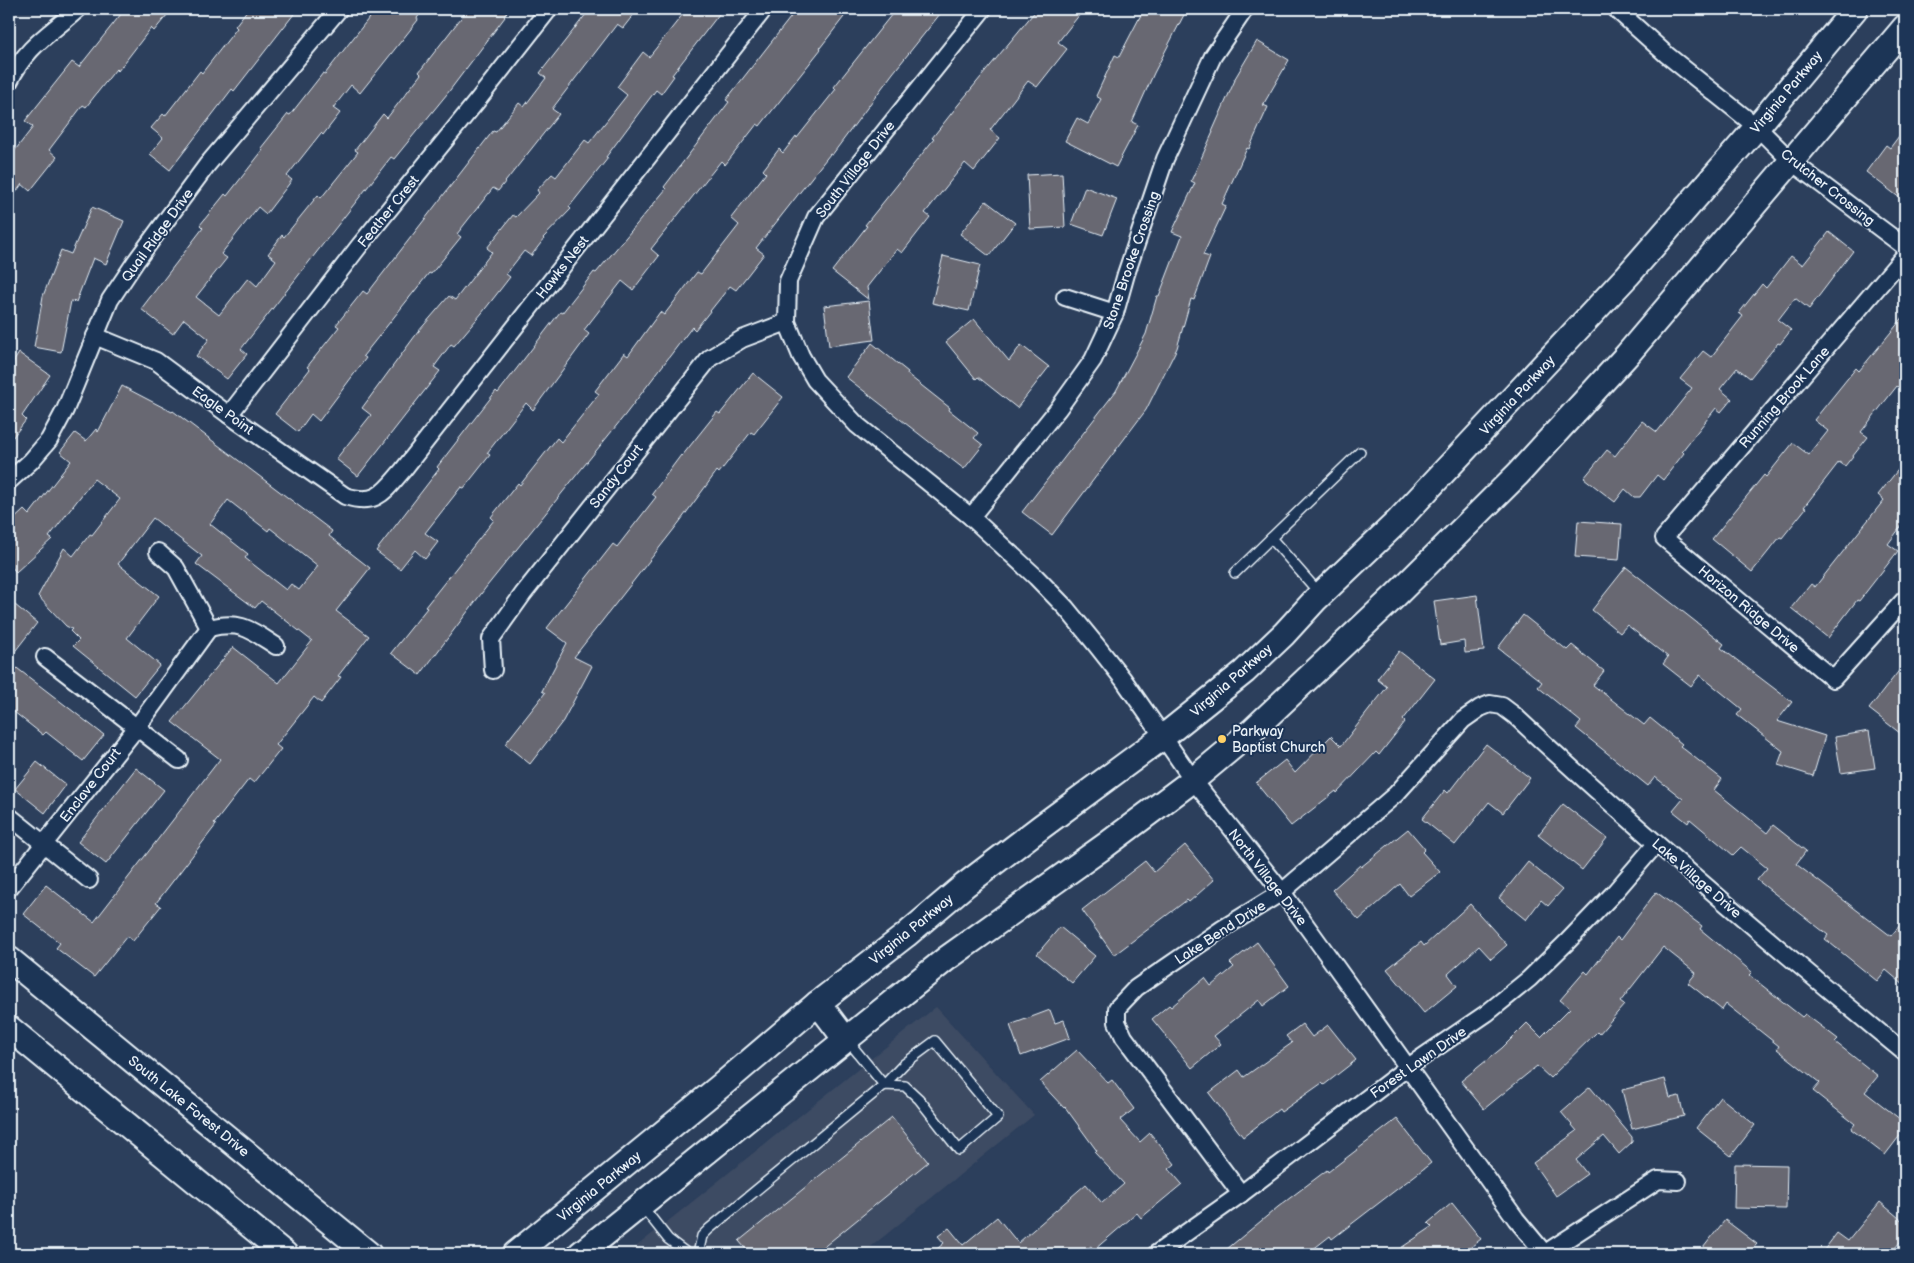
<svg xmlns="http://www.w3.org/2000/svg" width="1914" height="1263" font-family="'Balsamiq Sans',sans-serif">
  <rect width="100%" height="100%" fill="#2c3f5c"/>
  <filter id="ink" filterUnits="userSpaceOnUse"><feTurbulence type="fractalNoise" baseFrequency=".02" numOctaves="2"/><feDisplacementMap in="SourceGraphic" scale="10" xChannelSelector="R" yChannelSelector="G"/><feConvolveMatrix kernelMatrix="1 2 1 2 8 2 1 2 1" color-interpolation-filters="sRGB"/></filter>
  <g filter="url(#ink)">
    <!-- built -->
    <polygon fill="#3e4b63" points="936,1007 1034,1115 862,1254 627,1254"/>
    <!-- building -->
    <g fill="#686772" stroke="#e8f1f8" fill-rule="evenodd">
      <polygon points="125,9 172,9 154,31 151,28 118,71 116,69 86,107 83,105 49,150 57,157 30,191 22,184 9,202 9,158 33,127 25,121 72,62 79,67"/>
      <polygon points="248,9 287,9 294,14 234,91 232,89 170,170 150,154 163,138 151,128 163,114 165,116 200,71 202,73 237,28 235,26"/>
      <polygon points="376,9 424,9 417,18 418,20 360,93 351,85 333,108 340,113 323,135 321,133 287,176 292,180 266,214 258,207 221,254 227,258 196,297 219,315 248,278 257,286 276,260 268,254 282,235 284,237 318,195 321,198 358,152 355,150 383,114 387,118 421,74 419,72 468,9 509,9 504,16 505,17 447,94 394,159 391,157 241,349 247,354 227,379 196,356 209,339 184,319 173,334 141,309 203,228 200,225 225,194 227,196 263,150 261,148 288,114 290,115 323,73 325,74"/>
      <polygon points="590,9 638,9 623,28 617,24 552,109 559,114 498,191 493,188 457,234 461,237 431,274 429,273 363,356 366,358 319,421 311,414 298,432 275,414 310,369 307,367 339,327 336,325 363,291 367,294 493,131 496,132 519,103 524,107 546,78 540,73"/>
      <polygon points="687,9 723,9 672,75 674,76 661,94 656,90 606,157 608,158 569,207 571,209 543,238 544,239 531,256 524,251 506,274 510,277 482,313 454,346 451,344 434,367 440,371 358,476 336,459 371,415 362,408 418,332 449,296 455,300 492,252 487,248 513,215 516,217 539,193 537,190 552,174 556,177 585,140 589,143 627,95 617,87 643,52 649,57"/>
      <polygon points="797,9 850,9 820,48 821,49 760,126 757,124 725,165 721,161 651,249 659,256 633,290 622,281 584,330 589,334 533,410 526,403 487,453 490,455 464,488 461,487 425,533 438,542 425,559 415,550 400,569 376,551 439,469 437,467 496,391 498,393 560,312 562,313 594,272 596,273 666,189 664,187 729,102 726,100"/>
      <polygon points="896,9 944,9 893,73 832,155 830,154 756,248 764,254 736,290 730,286 695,330 692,327 625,415 487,586 420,675 391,653 427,608 425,607 494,520 491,517 518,483 520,485 557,438 561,442 599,394 595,391 624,353 628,356 660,312 664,315 697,272 701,274 739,225 731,218 766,173 763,170 779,149 783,153 796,136 797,138 836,89 834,87"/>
      <polygon points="1037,9 1084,9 1058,42 1067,49 1037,87 1028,81 990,130 1000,138 974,171 965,163 925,213 930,217 902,253 897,249 867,287 869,300 832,271 867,226 865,225 934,139 932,138 958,105"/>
      <polygon points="1144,9 1187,9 1154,73 1132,122 1138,125 1116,167 1065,141 1077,118 1088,124 1101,99 1096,96 1115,55 1119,57"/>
      <polygon points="1257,41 1289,60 1263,105 1268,107 1249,149 1247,148 1222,204 1226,206 1203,255 1210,257 1194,300 1191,299 1177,348 1146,410 1052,535 1022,512 1116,391 1146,334 1157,296 1159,296 1182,236 1172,232 1195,183 1191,181 1213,132 1212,132 1235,80 1234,80"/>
      <polygon points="1905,128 1905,202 1866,172 1886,145 1890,148"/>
      <polygon points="1062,173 1065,227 1030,229 1027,175"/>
      <polygon points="1085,187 1117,199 1103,235 1071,224"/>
      <polygon points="986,201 1015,223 989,256 960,234"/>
      <polygon points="92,207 124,221 106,264 93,258 76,302 71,301 61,352 34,347 43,296 61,250 71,254"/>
      <polygon points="1829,232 1853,251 1809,309 1795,298 1778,320 1791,330 1780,344 1778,343 1750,378 1737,368 1720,389 1732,399 1721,412 1716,408 1682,451 1684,453 1663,480 1657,475 1640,497 1634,497 1625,489 1615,502 1584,478 1607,450 1615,456 1642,421 1657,432 1692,388 1680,379 1703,351 1711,357 1743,316 1739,313 1762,284 1766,288 1791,256 1803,265"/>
      <polygon points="943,256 980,265 969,311 932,303"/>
      <polygon points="869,301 874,340 829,346 824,306"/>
      <polygon points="1905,315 1905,393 1897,386 1861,432 1868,437 1845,466 1839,462 1804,507 1806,508 1782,538 1780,537 1752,572 1712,539 1764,475 1766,477 1793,443 1809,455 1828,431 1814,420 1856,368 1859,371"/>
      <polygon points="974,319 1009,361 1021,345 1049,367 1017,408 978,377 976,379 946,342"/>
      <polygon points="872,343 908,372 907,374 950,408 949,410 978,433 974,438 983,445 964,469 846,377"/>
      <polygon points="19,353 50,375 22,416 26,420 9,442 9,369"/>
      <polygon points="753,373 783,397 754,434 751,432 719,473 717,471 678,524 574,657 592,666 563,721 530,764 505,744 545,693 542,691 567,643 547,628 613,544 617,547 656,497 652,494 681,455 682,456 717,412 720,414"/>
      <path d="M 122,386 L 172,412 L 173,411 L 332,531 L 329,536 L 370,568 L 336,611 L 369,636 L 338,676 L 341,677 L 321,703 L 314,697 L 276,745 L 281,749 L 254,783 L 249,779 L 214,824 L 216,825 L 156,903 L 161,906 L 133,941 L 127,936 L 94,977 L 56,948 L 60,943 L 23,914 L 46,885 L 94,922 L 220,759 L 172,722 L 233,647 L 279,683 L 312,641 L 261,601 L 255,608 L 224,585 L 196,564 L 202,556 L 153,518 L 118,564 L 159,596 L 127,638 L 160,665 L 135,696 L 73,646 L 79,640 L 70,631 L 72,629 L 66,626 L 38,596 L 64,548 L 73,556 L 90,534 L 92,535 L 120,499 L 94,479 L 49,537 L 52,539 L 16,572 L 9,564 L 9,524 L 24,510 L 29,515 L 71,461 L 60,452 L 75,433 L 86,441 L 96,429 L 98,432 ZM 228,500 L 268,531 L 270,528 L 318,566 L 299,590 L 291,584 L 286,590 L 245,558 L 248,554 L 210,524 Z"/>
      <polygon points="1905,461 1905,521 1888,544 1898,551 1859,601 1857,600 1828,638 1791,608 1811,584 1815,587 1884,500 1878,495"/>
      <polygon points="1578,521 1622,524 1619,560 1575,557"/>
      <polygon points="1626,567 1724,644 1721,648 1792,702 1777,721 1825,736 1813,776 1778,765 1783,751 1737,715 1742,709 1700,675 1691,686 1663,664 1668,657 1627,625 1620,633 1592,610"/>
      <polygon points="1477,595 1484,651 1465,653 1464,641 1440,645 1434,601"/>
      <polygon points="9,600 37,623 9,659"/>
      <polygon points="1523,615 1567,650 1572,645 1604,671 1593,685 1644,725 1650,718 1682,744 1680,746 1722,779 1714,790 1767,833 1773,825 1806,851 1796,864 1891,936 1905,919 1905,986 1886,970 1877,981 1825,939 1828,935 1757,880 1767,868 1741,847 1733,855 1690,819 1688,823 1673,811 1683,799 1655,777 1648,786 1576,728 1581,722 1538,687 1542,682 1498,648"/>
      <polygon points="1399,651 1435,679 1403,720 1405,722 1379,755 1376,752 1337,793 1336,791 1291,826 1256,783 1285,760 1295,773 1331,736 1341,746 1387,687 1377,679"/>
      <polygon points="9,662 104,735 83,761 46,732 43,735 9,708"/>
      <polygon points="1905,663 1905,737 1869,709"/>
      <polygon points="1869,731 1875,768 1841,773 1835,737"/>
      <polygon points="1486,744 1530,778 1503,813 1489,802 1455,845 1422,819 1445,790 1448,793"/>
      <polygon points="37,762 66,785 45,813 15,789"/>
      <polygon points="136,768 164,790 106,864 78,842"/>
      <polygon points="1563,804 1607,838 1582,870 1538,835"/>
      <polygon points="1408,829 1425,849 1422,852 1440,872 1409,896 1400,884 1359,920 1332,890 1360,865 1361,867"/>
      <polygon points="1185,845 1214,880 1189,902 1187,900 1114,955 1082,910 1145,861 1154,872"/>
      <polygon points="1528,862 1562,890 1548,906 1541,900 1526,920 1499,898"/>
      <polygon points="1656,892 1702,926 1700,929 1752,972 1749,975 1802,1017 1805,1014 1838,1039 1835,1042 1878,1076 1865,1092 1905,1123 1905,1129 1885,1155 1851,1129 1855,1124 1813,1091 1820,1083 1777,1049 1779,1046 1726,1004 1722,1010 1688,983 1696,973 1663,947 1620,1002 1624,1005 1599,1034 1597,1032 1550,1078 1537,1066 1484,1109 1461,1081 1502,1048 1527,1023 1541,1037 1570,1008 1560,1000 1585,971 1588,974 1617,937 1620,940"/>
      <polygon points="1470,904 1507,945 1491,959 1479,946 1448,974 1457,986 1424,1013 1387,969 1421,942 1424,946"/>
      <polygon points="1060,927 1095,956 1072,983 1037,954"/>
      <polygon points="1257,942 1289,986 1263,1006 1259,1000 1214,1036 1221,1044 1192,1068 1152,1019 1169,1005 1171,1007 1205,978 1211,986 1234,967 1230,963"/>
      <polygon points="1050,1010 1055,1023 1064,1020 1070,1038 1021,1056 1010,1025"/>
      <polygon points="1302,1024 1312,1037 1328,1025 1356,1060 1324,1085 1322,1083 1281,1112 1279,1109 1243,1137 1209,1093 1239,1070 1244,1077 1292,1043 1286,1036"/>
      <polygon points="1077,1050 1108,1083 1112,1080 1134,1109 1120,1120 1140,1142 1150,1133 1175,1164 1169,1169 1182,1184 1141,1218 1137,1213 1094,1250 1091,1246 1080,1254 931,1254 944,1243 938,1236 949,1228 963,1245 997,1217 1018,1243 1086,1184 1102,1203 1124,1184 1095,1153 1097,1151 1065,1107 1064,1108 1040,1082"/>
      <polygon points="1665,1079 1670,1098 1679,1096 1684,1116 1632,1129 1622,1090"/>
      <polygon points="1590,1087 1632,1137 1632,1142 1619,1154 1604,1136 1576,1160 1587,1174 1556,1196 1533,1163 1577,1131 1561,1112"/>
      <polygon points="1720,1097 1755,1125 1731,1156 1696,1128"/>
      <polygon points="892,1117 928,1162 815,1254 750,1254 739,1241"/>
      <polygon points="1397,1119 1431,1163 1362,1216 1332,1239 1330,1236 1307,1254 1221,1254 1278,1207 1327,1170 1328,1172"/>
      <polygon points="1735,1164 1787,1165 1786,1209 1734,1208"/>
      <polygon points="1880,1202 1905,1223 1905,1236 1890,1254 1821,1254 1837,1233 1848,1241"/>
      <polygon points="1452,1203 1481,1239 1462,1254 1392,1254 1432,1227 1428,1223"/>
      <polygon points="1725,1220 1757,1244 1748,1254 1710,1254 1703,1248"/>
    </g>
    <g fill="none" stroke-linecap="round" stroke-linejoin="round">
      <defs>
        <g id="service">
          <polyline points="1235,573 1271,538"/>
          <polyline points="1320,594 1271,538 1360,452"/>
          <polyline points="848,1041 884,1085"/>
          <polyline points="642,1206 668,1239 688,1254"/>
          <polyline points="698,1254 702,1236 709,1229 884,1085 904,1064 935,1041 998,1117 959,1150 919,1099 905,1086 884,1085"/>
        </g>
        <g id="minor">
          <polyline points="983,9 816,217 788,281 787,322 801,356 815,380 857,425 971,517 1036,577 1066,608 1097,646 1123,679 1193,780 1282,892 1326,953 1516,1219 1545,1254"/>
          <polyline points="1616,9 1667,55 1757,127 1792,162 1905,247"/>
          <path d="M 9,82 C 26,46 50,34 78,9"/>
          <polyline points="1905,255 1664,538 1833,679 1905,599"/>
          <polyline points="1065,297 1115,313"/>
          <path d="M 95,336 L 156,361 L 229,415 L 345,496 C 377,506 384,492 403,470 L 764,9"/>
          <polyline points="229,415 360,245 477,101 549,9"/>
          <polyline points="9,481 31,461 49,440 65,410 110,300 136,261 207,165 339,9"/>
          <polyline points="971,517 1058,409 1093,360 1115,313 1126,274 1165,159 1213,56 1245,9"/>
          <path d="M 209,628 C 241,620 251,630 276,646"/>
          <polyline points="45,657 179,760"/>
          <polyline points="493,670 491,639 523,594 710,358 742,339 787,322"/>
          <polyline points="9,816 89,880"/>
          <polyline points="9,888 137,727 209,628 176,568 158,552"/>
          <path d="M 1241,1194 L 1124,1037 L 1117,1022 L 1117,1008 L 1136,988 L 1222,929 L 1282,892 L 1396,794 L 1463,720 L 1480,708 L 1490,704 L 1502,706 L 1514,715 C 1640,833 1772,944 1905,1053"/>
          <polyline points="1156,1254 1241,1194 1408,1067 1487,1013 1529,979 1567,942 1613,894 1656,844"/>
          <polyline points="1544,1254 1658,1180 1678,1181"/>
        </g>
        <g id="secondary">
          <polyline points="9,959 369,1254"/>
          <polyline points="818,1003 846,1040"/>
          <polyline points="9,1028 285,1254"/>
          <polyline points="515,1254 723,1084 818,1003 906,935 965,885 1041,827 1163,737 1244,672 1284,634 1316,599 1397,522 1628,275 1757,127 1855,9"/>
          <polyline points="580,1254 946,959 1106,845 1193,780 1253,730 1395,596 1518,474 1627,355 1905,27"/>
        </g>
      </defs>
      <!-- service casing -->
      <use href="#service" stroke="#e8f1f8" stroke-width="12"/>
      <!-- minor casing -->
      <use href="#minor" stroke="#e8f1f8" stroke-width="20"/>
      <!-- secondary casing -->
      <use href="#secondary" stroke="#e8f1f8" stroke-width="28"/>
      <!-- service -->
      <use href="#service" stroke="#1d3557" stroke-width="9"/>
      <!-- minor -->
      <use href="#minor" stroke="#1d3557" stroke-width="16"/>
      <!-- secondary -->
      <use href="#secondary" stroke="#1d3557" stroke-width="24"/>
    </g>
  </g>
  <!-- markers -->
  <circle fill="#ffd166" stroke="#1d3557" stroke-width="2" cx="1222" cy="739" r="5"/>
  <g text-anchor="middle" stroke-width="4" stroke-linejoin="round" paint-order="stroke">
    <!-- street labels -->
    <g font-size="14" fill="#e8f1f8" stroke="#1d3557">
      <text transform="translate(1786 92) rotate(-50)" y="5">Virginia Parkway</text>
      <text transform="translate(855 169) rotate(-52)" y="5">South Village Drive</text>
      <text transform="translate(1828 187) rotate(38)" y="5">Crutcher Crossing</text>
      <text transform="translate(388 211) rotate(-51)" y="5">Feather Crest</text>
      <text transform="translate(157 235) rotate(-54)" y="5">Quail Ridge Drive</text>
      <text transform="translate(1131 260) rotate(-71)" y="5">Stone Brooke Crossing</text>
      <text transform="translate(562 267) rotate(-52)" y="5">Hawks Nest</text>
      <text transform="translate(1517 395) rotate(-47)" y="5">Virginia Parkway</text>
      <text transform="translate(1784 397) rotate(-49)" y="5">Running Brook Lane</text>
      <text transform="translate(223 410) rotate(36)" y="5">Eagle Point</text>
      <text transform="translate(616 476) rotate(-52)" y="5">Sandy Court</text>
      <text transform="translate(1749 609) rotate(40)" y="5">Horizon Ridge Drive</text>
      <text transform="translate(1231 680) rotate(-41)" y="5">Virginia Parkway</text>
      <text transform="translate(90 785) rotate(-52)" y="5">Enclave Court</text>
      <text transform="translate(1268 877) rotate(52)" y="5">North Village Drive</text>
      <text transform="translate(1697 878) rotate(41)" y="5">Lake Village Drive</text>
      <text transform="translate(911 929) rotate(-39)" y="5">Virginia Parkway</text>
      <text transform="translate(1220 932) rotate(-33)" y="5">Lake Bend Drive</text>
      <text transform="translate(1418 1062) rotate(-35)" y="5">Forest Lawn Drive</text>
      <text transform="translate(189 1106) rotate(39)" y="5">South Lake Forest Drive</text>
      <text transform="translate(599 1186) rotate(-39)" y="5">Virginia Parkway</text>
    </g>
    <!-- poi labels -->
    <g font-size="14" fill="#e8f1f8" stroke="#1d3557" text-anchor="start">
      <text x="1232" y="736">Parkway<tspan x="1232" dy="16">Baptist Church</tspan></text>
    </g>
  </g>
  <!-- margin -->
  <rect width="1914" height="1263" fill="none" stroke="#1d3557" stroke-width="30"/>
  <rect x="15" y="15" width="1884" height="1233" fill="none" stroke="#e8f1f8" stroke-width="2" filter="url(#ink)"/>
</svg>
